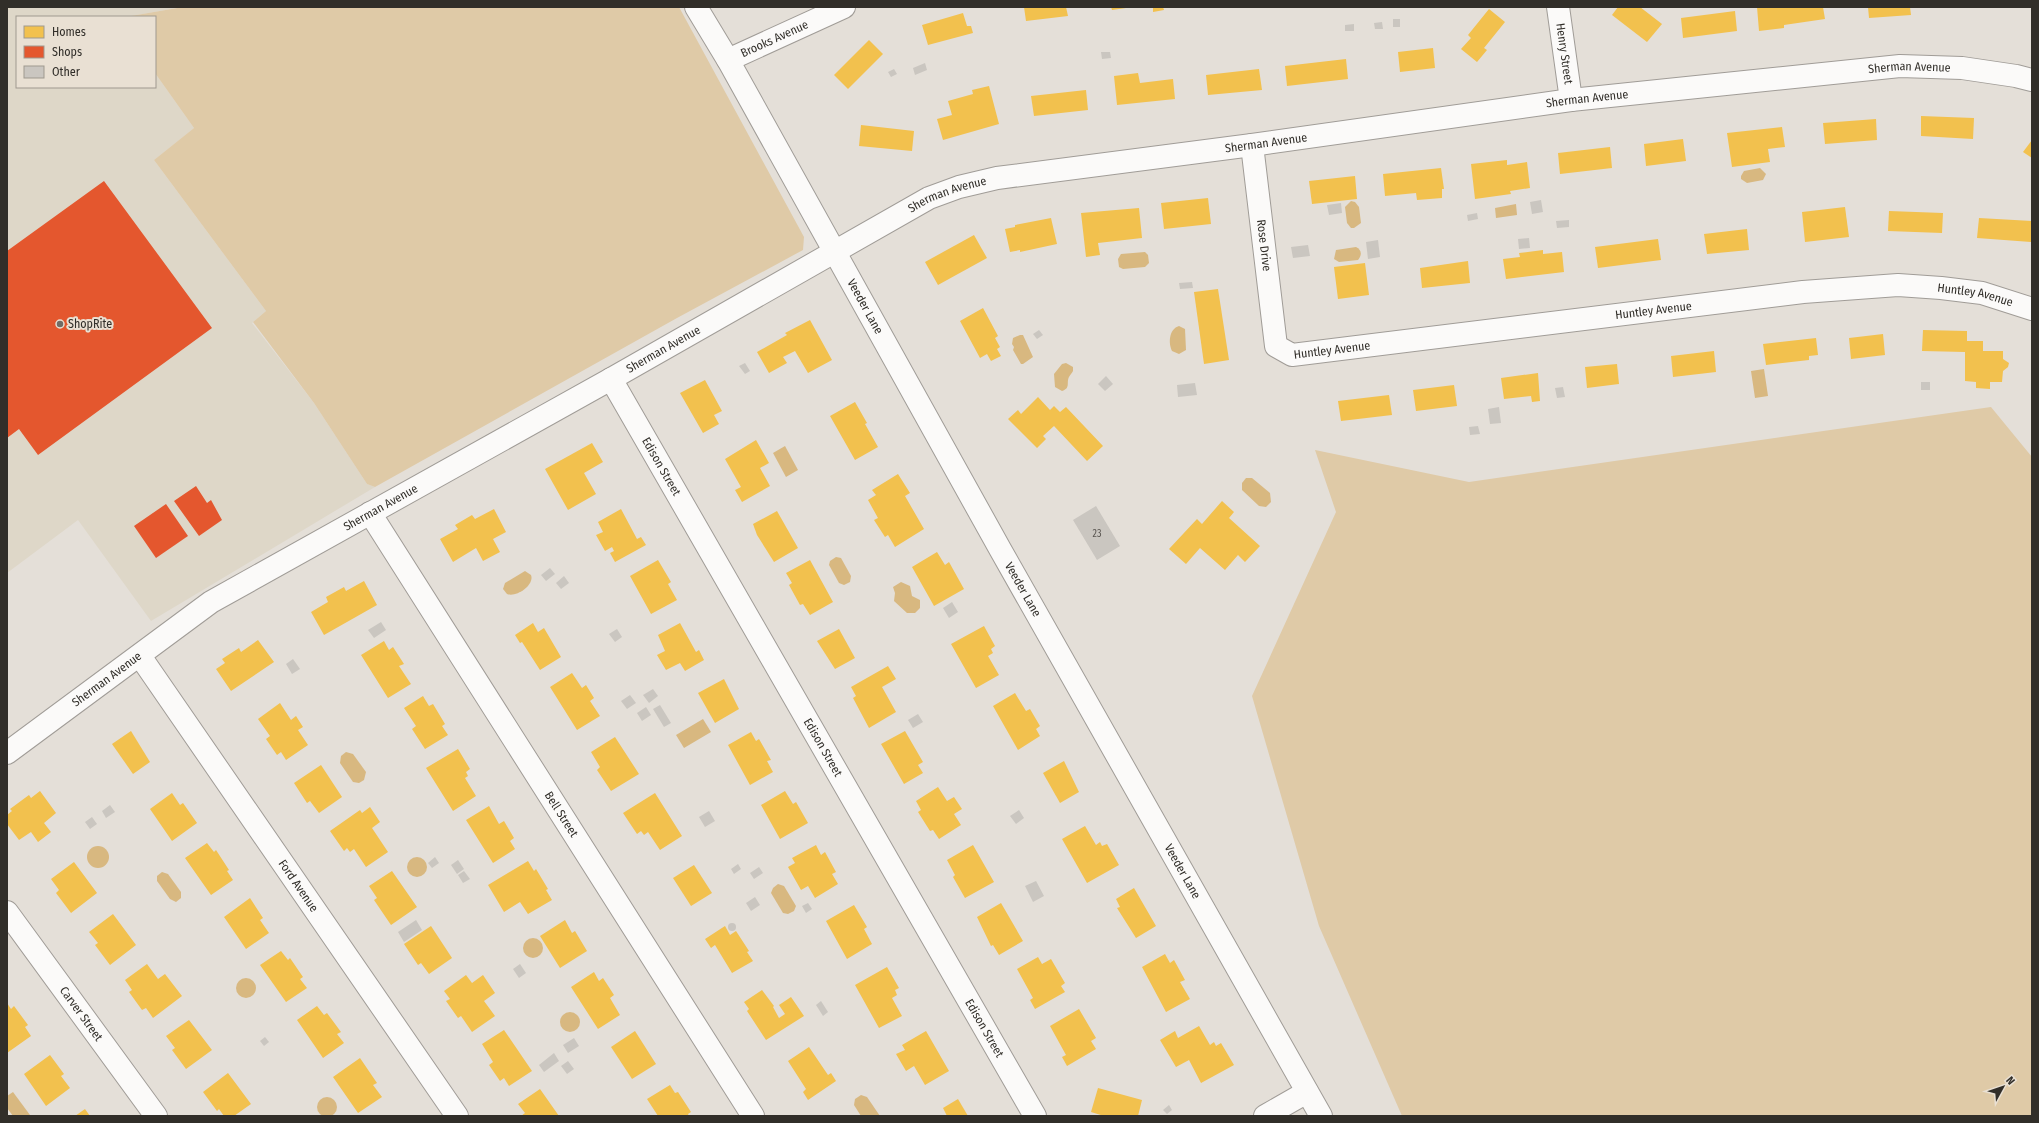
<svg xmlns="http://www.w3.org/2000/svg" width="2039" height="1123" font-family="'Fira Sans Condensed',sans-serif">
  <rect width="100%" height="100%" fill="#e4dfd8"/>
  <!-- built -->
  <polygon fill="#ded7c8" points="7,7 183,7 125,17 17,17 17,87 155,87 155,73 194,128 154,160 266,311 252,323 314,403 367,484 375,487 151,621 78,520 7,573"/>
  <!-- green -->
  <g fill="#dfcaa7">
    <polygon points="183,7 679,7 804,237 803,250 677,318 375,487 367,484 314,403 253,322 266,311 154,160 194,128 155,73 155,17 125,17"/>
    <polygon points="1991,407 2032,457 2032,1116 1402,1116 1319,926 1252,696 1336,512 1315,450 1469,482"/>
  </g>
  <!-- water -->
  <g fill="#d8b880">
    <polygon points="1760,168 1766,174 1763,180 1747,183 1741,179 1741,176 1744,171"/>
    <polygon points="1351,201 1355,202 1359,207 1361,223 1354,228 1351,228 1347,223 1345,207"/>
    <polygon points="1516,204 1517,215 1496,218 1495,208"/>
    <path d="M 1356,247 C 1362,250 1362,255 1358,260 L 1339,262 L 1334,259 L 1336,250 Z"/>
    <polygon points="1145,252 1148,255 1149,263 1145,267 1123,269 1119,267 1118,259 1121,254"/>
    <path d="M 1179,326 L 1185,329 L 1186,350 L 1179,354 L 1172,351 C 1168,343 1169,329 1179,326 Z"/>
    <polygon points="1020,335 1023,335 1033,357 1023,364 1021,364 1013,350 1014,347 1012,344 1013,338"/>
    <path d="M 1066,363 L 1073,367 L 1073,371 C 1072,373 1070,375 1069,377 C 1066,383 1071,388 1062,391 L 1055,387 L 1054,374 L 1062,364 Z"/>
    <polygon points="1764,369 1768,396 1755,398 1751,371"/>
    <polygon points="785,446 798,470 786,477 773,453"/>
    <polygon points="1246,478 1252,478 1270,493 1271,502 1266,507 1259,506 1242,490 1242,483"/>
    <polygon points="836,557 841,558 851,576 850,582 844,585 839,583 829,565 830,561"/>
    <path d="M 525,571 L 531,575 C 535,585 516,598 507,594 L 503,589 L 505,583 Z"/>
    <polygon points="901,582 910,586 912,596 920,600 920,608 915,613 907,613 894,601 895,593 893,587"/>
    <polygon points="703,719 711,732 684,748 676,735"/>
    <polygon points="346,752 353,754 366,772 364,780 359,783 353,782 340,763 341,756"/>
    <circle cx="98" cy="857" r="11"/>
    <circle cx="417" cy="867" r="10"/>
    <polygon points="162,872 168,874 181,892 181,898 176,902 170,899 157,881 157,876"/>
    <polygon points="778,884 784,886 796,906 794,911 788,914 783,913 771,893 773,888"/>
    <circle cx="533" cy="948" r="10"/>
    <circle cx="246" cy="988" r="10"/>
    <circle cx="570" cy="1022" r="10"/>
    <polygon points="13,1092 30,1115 29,1116 13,1116 7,1108 7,1096"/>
    <polygon points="861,1095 867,1097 880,1116 861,1116 854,1105 855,1099"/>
    <circle cx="327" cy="1107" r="10"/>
  </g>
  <!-- homes -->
  <g fill="#f2c14e">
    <polygon points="1024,7 1066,7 1068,16 1026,21"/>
    <polygon points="1111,7 1126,7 1126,8 1112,10"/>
    <polygon points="1153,7 1163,7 1164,10 1153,12"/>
    <polygon points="1618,7 1640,7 1662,24 1647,42 1612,15"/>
    <polygon points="1757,7 1823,7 1825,19 1784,25 1784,28 1759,31"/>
    <polygon points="1868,7 1910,7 1911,15 1869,18"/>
    <polygon points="1489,9 1505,22 1484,48 1487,50 1477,62 1461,49 1471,38 1468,35"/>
    <polygon points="1735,11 1737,31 1683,38 1681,18"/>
    <polygon points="963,13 967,26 971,26 973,33 928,45 922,25"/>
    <polygon points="869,40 883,54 848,89 834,75"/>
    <polygon points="1433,48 1435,68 1400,72 1398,52"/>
    <polygon points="1346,59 1348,79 1287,86 1285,66"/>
    <polygon points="1259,69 1262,90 1208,95 1206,75"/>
    <polygon points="1138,73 1140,83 1173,79 1175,99 1117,105 1114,76"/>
    <polygon points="989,86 999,124 943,140 937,119 952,115 948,101 973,94 972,90"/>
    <polygon points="1086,90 1088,110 1034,116 1031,96"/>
    <polygon points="1921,116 1974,118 1973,139 1921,136"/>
    <polygon points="1876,119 1877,140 1825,144 1823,123"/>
    <polygon points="861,125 914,131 912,151 859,146"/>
    <polygon points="1782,127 1785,147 1768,149 1770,162 1732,167 1727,133"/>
    <polygon points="1683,139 1686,161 1646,166 1644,144"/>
    <polygon points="2032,140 2032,158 2023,152"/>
    <polygon points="1610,147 1612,168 1560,174 1558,153"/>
    <polygon points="1507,160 1507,165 1527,162 1530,188 1510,191 1511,194 1475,199 1471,164"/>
    <polygon points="1441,168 1444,189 1442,189 1442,198 1417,200 1416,193 1385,196 1383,174"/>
    <polygon points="1355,176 1357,199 1312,204 1309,181"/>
    <polygon points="1208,198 1211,224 1164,229 1161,203"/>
    <polygon points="1845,207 1849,237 1805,242 1802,212"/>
    <polygon points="1139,208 1142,238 1098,243 1100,255 1086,257 1081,213"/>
    <polygon points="1889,211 1943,213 1942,233 1888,231"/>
    <polygon points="1051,218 1057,244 1020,252 1020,250 1010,252 1005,229 1015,227 1015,225"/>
    <polygon points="1979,218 2032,221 2031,242 1977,238"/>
    <polygon points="1747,229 1749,250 1707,254 1704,234"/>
    <polygon points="974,235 987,258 938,285 925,262"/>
    <polygon points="1658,239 1661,260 1598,268 1595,247"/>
    <polygon points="1543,250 1543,254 1562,252 1564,272 1506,279 1503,259 1520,257 1519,253"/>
    <polygon points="1468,261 1470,283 1422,288 1420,268"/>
    <polygon points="1365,263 1369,295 1338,299 1334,267"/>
    <polygon points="1218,289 1229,360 1204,364 1194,292"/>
    <polygon points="983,308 998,336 995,338 1000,347 997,349 1001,356 991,361 987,354 980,358 960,321"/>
    <polygon points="810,320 832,360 808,373 795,351 783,357 787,363 769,373 757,352 787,335 785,333"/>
    <polygon points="1923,330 1967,331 1967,341 1983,341 1983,351 2003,351 2003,359 2009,363 2008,367 2003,371 2002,382 1990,382 1990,389 1976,388 1976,382 1965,381 1965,352 1922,351"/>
    <polygon points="1883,334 1885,355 1851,359 1849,338"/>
    <polygon points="1816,338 1818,355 1809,356 1809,360 1766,365 1763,344"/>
    <polygon points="1714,351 1716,372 1673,377 1671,356"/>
    <polygon points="1617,364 1619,384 1587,388 1585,367"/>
    <polygon points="1538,373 1540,401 1532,402 1531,396 1504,399 1501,378"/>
    <polygon points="705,380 722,411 714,415 719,424 703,433 680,393"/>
    <polygon points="1454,385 1457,406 1416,411 1413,390"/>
    <polygon points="1389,395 1392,415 1341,421 1338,401"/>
    <polygon points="1038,397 1050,410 1054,406 1060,412 1066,407 1103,446 1087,461 1054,426 1043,436 1046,439 1037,448 1008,419 1018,410 1021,414"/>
    <polygon points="855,402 867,423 865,424 878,447 855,460 830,416"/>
    <polygon points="756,440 769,463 760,468 770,486 742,502 735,490 741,487 725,459"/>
    <polygon points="592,443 603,462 584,473 596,494 568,510 545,469"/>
    <polygon points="898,474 910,493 905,496 924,529 895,547 888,535 885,537 874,520 878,518 868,500 876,495 872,490"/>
    <polygon points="1222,501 1234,512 1229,518 1260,546 1245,562 1238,555 1225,570 1200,548 1186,564 1169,549 1197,519 1202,524"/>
    <polygon points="494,509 506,532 493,539 500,552 483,561 476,548 453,562 440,539 458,529 455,525 472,515 475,519"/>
    <polygon points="621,509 637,539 641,537 646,545 615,562 610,553 614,551 612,547 605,551 596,535 603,532 598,522"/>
    <polygon points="777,511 798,548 774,562 757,535 753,524"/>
    <polygon points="937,552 945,565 949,562 964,589 934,606 912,567"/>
    <polygon points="658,560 671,582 668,584 677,600 651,614 630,576"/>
    <polygon points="810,560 833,602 810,615 803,604 800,605 789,585 792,583 786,573"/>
    <polygon points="364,581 377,605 324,635 311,612 328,602 326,597 344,587 346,591"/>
    <polygon points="533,623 538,632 544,628 561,657 540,670 522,642 520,643 515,635"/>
    <polygon points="680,623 696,652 699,650 704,660 685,671 680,663 666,670 657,655 665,651 658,635"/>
    <polygon points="984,626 995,646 991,649 993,653 988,656 999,675 976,688 951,644"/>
    <polygon points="839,629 855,658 835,669 817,641"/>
    <polygon points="258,640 274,662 231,691 216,669 225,663 222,659 239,648 241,652"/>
    <polygon points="384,641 389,650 393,647 404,664 399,666 411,684 388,698 361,655"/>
    <polygon points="888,666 896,679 882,687 896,712 869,728 853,698 856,696 851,687"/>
    <polygon points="572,673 582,688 586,685 594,698 590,701 600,716 577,730 550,687"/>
    <polygon points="724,679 739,709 715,723 698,693"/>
    <polygon points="1015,693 1026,711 1030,709 1040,726 1036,729 1040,736 1018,750 993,706"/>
    <polygon points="423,696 429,706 433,704 445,724 442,726 448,735 425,749 412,729 416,726 404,708"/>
    <polygon points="280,703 291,720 296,716 303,727 298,730 308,745 286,760 281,752 277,755 266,739 270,736 258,719"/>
    <polygon points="131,731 150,762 133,774 112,744"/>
    <polygon points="905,731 923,762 918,765 923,773 904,784 881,744"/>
    <polygon points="751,732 756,741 759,739 771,760 767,761 773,772 750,785 728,745"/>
    <polygon points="615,737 639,774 611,791 597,770 600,767 591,752"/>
    <polygon points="458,749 470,769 466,772 468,776 465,778 476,796 453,811 426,768"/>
    <polygon points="1064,761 1079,792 1060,803 1043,773"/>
    <polygon points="321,765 342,797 319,813 310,801 307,803 294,783"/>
    <polygon points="938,787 947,801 954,797 962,809 954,814 961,825 939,839 933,830 930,831 918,812 921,810 916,801"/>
    <polygon points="40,791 56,813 44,823 51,832 38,842 31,832 19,840 7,824 7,815 12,811 10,809 29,795 31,798"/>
    <polygon points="785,791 793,804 796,802 808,823 780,839 761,805"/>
    <polygon points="172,793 180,805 183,803 197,823 172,841 150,809"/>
    <polygon points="655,793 682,836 660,850 648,832 644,835 641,831 637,834 623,813"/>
    <polygon points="489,806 499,824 504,821 514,838 510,841 515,849 493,863 466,820"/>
    <polygon points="370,807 380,822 372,828 388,852 366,867 354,849 350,852 347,848 344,851 330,831 360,810 362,813"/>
    <polygon points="1085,826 1096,845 1100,842 1102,846 1107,844 1119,865 1087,883 1062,839"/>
    <polygon points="207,843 214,852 216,850 229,870 227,871 233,880 211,895 185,858"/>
    <polygon points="816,845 821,855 825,852 836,872 832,874 838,884 815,898 808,886 801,890 788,867 795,863 792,858"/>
    <polygon points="973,845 994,882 965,898 953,877 955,875 947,860"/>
    <polygon points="528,861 534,871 536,869 548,889 546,890 552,900 528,914 520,902 504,912 488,885"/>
    <polygon points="74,862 97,893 71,913 56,893 59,890 51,879"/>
    <polygon points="694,865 712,893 691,906 673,878"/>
    <polygon points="392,871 417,907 391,925 374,900 377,898 369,886"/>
    <polygon points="1134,888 1156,926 1136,938 1117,908 1120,907 1116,899"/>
    <polygon points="250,898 263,918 260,920 269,933 246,949 224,917"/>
    <polygon points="1001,903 1023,941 999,955 993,945 991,946 977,917"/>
    <polygon points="854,905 867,927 864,929 872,944 847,959 826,921"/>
    <polygon points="113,914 136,945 110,965 95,945 98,943 89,932"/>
    <polygon points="565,920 572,933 575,931 587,951 560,968 540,936"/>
    <polygon points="431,926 452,958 429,974 421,963 418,965 404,944"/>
    <polygon points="725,926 730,935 736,931 749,951 747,952 753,961 732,973 715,945 711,948 705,939"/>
    <polygon points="281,951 288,960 290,958 303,977 300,979 307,988 286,1002 260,965"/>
    <polygon points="1165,954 1170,963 1174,960 1185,980 1180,982 1190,999 1166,1012 1142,967"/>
    <polygon points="1038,957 1042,964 1051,959 1065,983 1061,986 1065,992 1035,1009 1030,1000 1033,998 1017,969"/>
    <polygon points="147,964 158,979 165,974 182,996 153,1018 146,1008 142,1010 129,992 132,990 125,980"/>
    <polygon points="887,967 899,988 895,990 897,995 892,998 902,1016 879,1028 855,985"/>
    <polygon points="594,972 599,981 603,978 614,995 610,998 620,1015 598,1029 571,987"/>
    <polygon points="466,975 472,983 483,975 495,993 484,1001 495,1016 472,1032 461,1016 458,1018 446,1001 450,999 444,991"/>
    <polygon points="762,990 774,1006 773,1007 779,1018 785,1014 779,1005 791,997 804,1016 766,1040 747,1011 749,1009 744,1002"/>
    <polygon points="7,1003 11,1009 14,1006 28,1025 25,1027 31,1036 7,1053"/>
    <polygon points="317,1006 324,1015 327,1013 341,1032 337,1034 344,1043 323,1058 297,1020"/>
    <polygon points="1079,1009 1096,1038 1091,1041 1096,1049 1067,1066 1062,1057 1066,1055 1050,1026"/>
    <polygon points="189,1020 212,1050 186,1069 172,1050 175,1048 166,1036"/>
    <polygon points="1199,1026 1210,1045 1214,1042 1216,1046 1221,1043 1234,1065 1201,1083 1189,1060 1176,1067 1160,1040 1175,1031 1178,1038"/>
    <polygon points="504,1030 532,1071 509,1086 504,1078 500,1081 489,1065 493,1062 482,1044"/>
    <polygon points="635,1031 656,1064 632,1079 611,1047"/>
    <polygon points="926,1031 949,1071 925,1085 914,1066 906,1071 896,1054 905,1050 902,1045"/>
    <polygon points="809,1047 828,1075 831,1073 836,1081 808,1100 803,1092 806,1089 788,1061"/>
    <polygon points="50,1055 64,1074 61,1076 70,1088 46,1106 24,1074"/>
    <polygon points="360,1058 377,1083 373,1085 382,1097 358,1113 333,1077"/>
    <polygon points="228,1073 251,1104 234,1116 224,1116 219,1109 217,1111 203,1092"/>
    <polygon points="670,1085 675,1093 678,1092 691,1112 688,1114 689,1116 658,1116 647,1099"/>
    <polygon points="1098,1088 1142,1100 1138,1116 1104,1116 1091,1112"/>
    <polygon points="540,1089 559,1116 521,1116 525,1113 518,1104"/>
    <polygon points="958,1099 968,1116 947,1116 943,1108"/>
    <polygon points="85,1109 90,1116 75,1116"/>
  </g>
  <!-- shops -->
  <g fill="#e4572e">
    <polygon points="104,181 212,328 38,455 19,429 7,438 7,251"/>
    <polygon points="196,486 207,503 211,500 222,520 199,536 174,501"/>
    <polygon points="166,504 188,536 156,558 134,526"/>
  </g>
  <!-- building -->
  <g fill="#cac6c0">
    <rect x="1393" y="19" width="7" height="8"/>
    <polygon points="1382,22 1383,29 1375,29 1374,23"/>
    <polygon points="1354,24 1354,31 1345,31 1345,25"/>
    <polygon points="1101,52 1110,52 1111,58 1102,59"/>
    <polygon points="925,63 927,70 915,75 913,68"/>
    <polygon points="894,69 897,74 891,77 888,72"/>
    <polygon points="1541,200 1543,212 1532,214 1530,202"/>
    <polygon points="1341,203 1342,213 1329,215 1327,205"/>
    <polygon points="1477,213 1478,219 1468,221 1467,215"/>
    <polygon points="1569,220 1569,227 1557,228 1556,221"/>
    <polygon points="1529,238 1530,248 1519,249 1518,239"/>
    <polygon points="1378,240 1380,257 1368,259 1366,242"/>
    <polygon points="1308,245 1310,256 1293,258 1291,247"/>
    <polygon points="1192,282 1193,288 1180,289 1179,283"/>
    <polygon points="1039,330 1043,335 1037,339 1033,334"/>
    <polygon points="745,363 750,371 745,374 739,366"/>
    <polygon points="1106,376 1113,384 1105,391 1098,384"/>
    <rect x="1921" y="382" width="9" height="8"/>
    <polygon points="1195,383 1197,395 1178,397 1177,385"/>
    <polygon points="1563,387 1565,397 1557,398 1555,388"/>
    <polygon points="1499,407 1501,423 1490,424 1488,409"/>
    <polygon points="1478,426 1480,434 1470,435 1469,427"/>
    <polygon points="1096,506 1120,546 1097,560 1073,520"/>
    <polygon points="550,568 555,574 546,581 541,575"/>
    <polygon points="564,576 569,583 561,589 556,583"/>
    <polygon points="952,602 958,612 949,618 943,608"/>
    <polygon points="381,622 386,630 374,638 368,630"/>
    <polygon points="617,629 622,637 615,642 609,634"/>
    <polygon points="293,659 300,669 292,674 286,664"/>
    <polygon points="653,689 658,696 649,703 643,695"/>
    <polygon points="630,695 636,703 627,709 621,701"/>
    <polygon points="660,705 671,723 664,727 653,709"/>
    <polygon points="646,707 651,715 642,721 637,713"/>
    <polygon points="918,714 923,722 913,728 908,720"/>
    <polygon points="110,805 115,812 106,818 102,811"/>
    <polygon points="1019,810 1024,818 1016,824 1010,816"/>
    <polygon points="709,811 715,821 705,827 699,817"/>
    <polygon points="92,817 97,824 90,829 85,822"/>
    <polygon points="435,857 439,863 432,868 428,863"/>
    <polygon points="458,860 464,869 457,874 451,865"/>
    <polygon points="738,864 741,869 734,874 731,869"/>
    <polygon points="759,867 763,873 754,879 750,873"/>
    <polygon points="464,871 470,879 463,883 458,875"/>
    <polygon points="1036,881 1044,896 1033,902 1025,886"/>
    <polygon points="755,897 760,905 751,911 746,903"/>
    <polygon points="808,903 812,909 806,913 802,906"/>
    <polygon points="416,920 422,930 404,942 398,932"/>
    <circle cx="732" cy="927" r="4"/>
    <polygon points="520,964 526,973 519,978 513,969"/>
    <polygon points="821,1001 828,1012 823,1016 816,1005"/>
    <polygon points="265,1037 269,1042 264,1046 260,1041"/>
    <polygon points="574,1038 579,1046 568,1053 563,1045"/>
    <polygon points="554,1053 559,1061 544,1072 539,1065"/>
    <polygon points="568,1061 574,1069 567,1074 561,1066"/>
    <polygon points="1169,1105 1172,1110 1167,1114 1163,1110"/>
  </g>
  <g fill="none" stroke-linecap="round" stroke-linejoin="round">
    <defs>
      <g id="minor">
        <path id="s1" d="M 696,7 L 728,60 L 1000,549 L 1321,1116"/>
        <path id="s2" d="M 1558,7 L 1571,100"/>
        <path id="s3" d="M 728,60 L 844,7"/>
        <path id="s4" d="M 1252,145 L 1276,346 L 1292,355 L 1803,292 L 1898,285 L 1941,288 L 1982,293 L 2032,309"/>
        <path id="s5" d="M 611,379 L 1035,1116"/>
        <path id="s6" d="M 370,513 L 753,1116"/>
        <path id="s7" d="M 140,656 L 457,1116"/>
        <path id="s8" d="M 7,753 L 211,602 L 611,379 L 929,198 L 959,187 L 997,178 L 1252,145 L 1571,100 L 1900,66 L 1962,68 L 2016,76 L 2032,80"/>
        <path id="s9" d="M 7,912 L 156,1116"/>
        <polyline points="1265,1116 1307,1092"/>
      </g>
    </defs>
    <!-- minor casing -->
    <use href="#minor" stroke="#a09c97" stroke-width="24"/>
    <!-- minor -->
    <use href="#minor" stroke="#fbfaf9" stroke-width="22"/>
  </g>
  <!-- markers -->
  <circle fill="#706c66" stroke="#e9e0d3" stroke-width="1.5" cx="60" cy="324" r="4"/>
  <g text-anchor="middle" stroke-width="4" stroke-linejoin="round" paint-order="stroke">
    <!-- number labels -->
    <g font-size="10" fill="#5a5651">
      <text x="1097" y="537">23</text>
    </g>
    <!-- street labels -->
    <g font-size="12" fill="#312e29" stroke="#e9e0d3">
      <text dy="4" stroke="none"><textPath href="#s3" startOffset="51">Brooks Avenue</textPath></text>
      <text dy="4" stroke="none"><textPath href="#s2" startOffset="47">Henry Street</textPath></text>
      <text dy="4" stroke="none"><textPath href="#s8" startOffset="2068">Sherman Avenue</textPath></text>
      <text dy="4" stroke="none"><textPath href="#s8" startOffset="1744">Sherman Avenue</textPath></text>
      <text dy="4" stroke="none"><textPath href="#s8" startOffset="1420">Sherman Avenue</textPath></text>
      <text dy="4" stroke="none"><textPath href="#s8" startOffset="1096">Sherman Avenue</textPath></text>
      <text dy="4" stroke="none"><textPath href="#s4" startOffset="101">Rose Drive</textPath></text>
      <text dy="4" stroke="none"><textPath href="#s4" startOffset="909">Huntley Avenue</textPath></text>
      <text dy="4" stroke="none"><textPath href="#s1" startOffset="344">Veeder Lane</textPath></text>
      <text dy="4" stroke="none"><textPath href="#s4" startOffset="585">Huntley Avenue</textPath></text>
      <text dy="4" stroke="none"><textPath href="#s8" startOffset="772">Sherman Avenue</textPath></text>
      <text dy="4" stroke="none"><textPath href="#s4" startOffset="261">Huntley Avenue</textPath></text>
      <text dy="4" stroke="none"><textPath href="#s5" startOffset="101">Edison Street</textPath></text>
      <text dy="4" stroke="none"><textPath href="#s8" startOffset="448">Sherman Avenue</textPath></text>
      <text dy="4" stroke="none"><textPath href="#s1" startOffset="668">Veeder Lane</textPath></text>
      <text dy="4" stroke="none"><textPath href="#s8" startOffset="124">Sherman Avenue</textPath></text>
      <text dy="4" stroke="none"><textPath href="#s5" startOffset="425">Edison Street</textPath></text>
      <text dy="4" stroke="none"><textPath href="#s6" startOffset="357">Bell Street</textPath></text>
      <text dy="4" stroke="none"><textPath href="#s1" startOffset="992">Veeder Lane</textPath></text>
      <text dy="4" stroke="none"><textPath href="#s7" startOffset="279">Ford Avenue</textPath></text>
      <text dy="4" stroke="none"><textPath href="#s9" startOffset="126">Carver Street</textPath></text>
      <text dy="4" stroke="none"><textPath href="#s5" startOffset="749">Edison Street</textPath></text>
    </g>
    <!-- poi labels -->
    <g font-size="12" fill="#312e29" stroke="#e9e0d3" text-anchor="start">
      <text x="68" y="328">ShopRite</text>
    </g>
  </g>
  <!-- border -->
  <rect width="2039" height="1123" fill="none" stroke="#312e29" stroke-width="16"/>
  <!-- legend -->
  <rect x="16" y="16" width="140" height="72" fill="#e9e0d3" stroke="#9f998f"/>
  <rect x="24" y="26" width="20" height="12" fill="#f2c14e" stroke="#9f998f"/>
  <text x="52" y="36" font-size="12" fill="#312e29">Homes</text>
  <rect x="24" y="46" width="20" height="12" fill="#e4572e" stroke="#9f998f"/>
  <text x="52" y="56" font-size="12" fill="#312e29">Shops</text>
  <rect x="24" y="66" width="20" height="12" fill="#cac6c0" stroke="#9f998f"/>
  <text x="52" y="76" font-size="12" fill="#312e29">Other</text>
  <!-- north arrow -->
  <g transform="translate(2003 1087) rotate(50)" stroke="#e9e0d3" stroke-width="3" paint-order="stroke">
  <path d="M0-3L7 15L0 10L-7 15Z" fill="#312e29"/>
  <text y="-6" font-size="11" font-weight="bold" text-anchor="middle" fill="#312e29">N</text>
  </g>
</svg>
